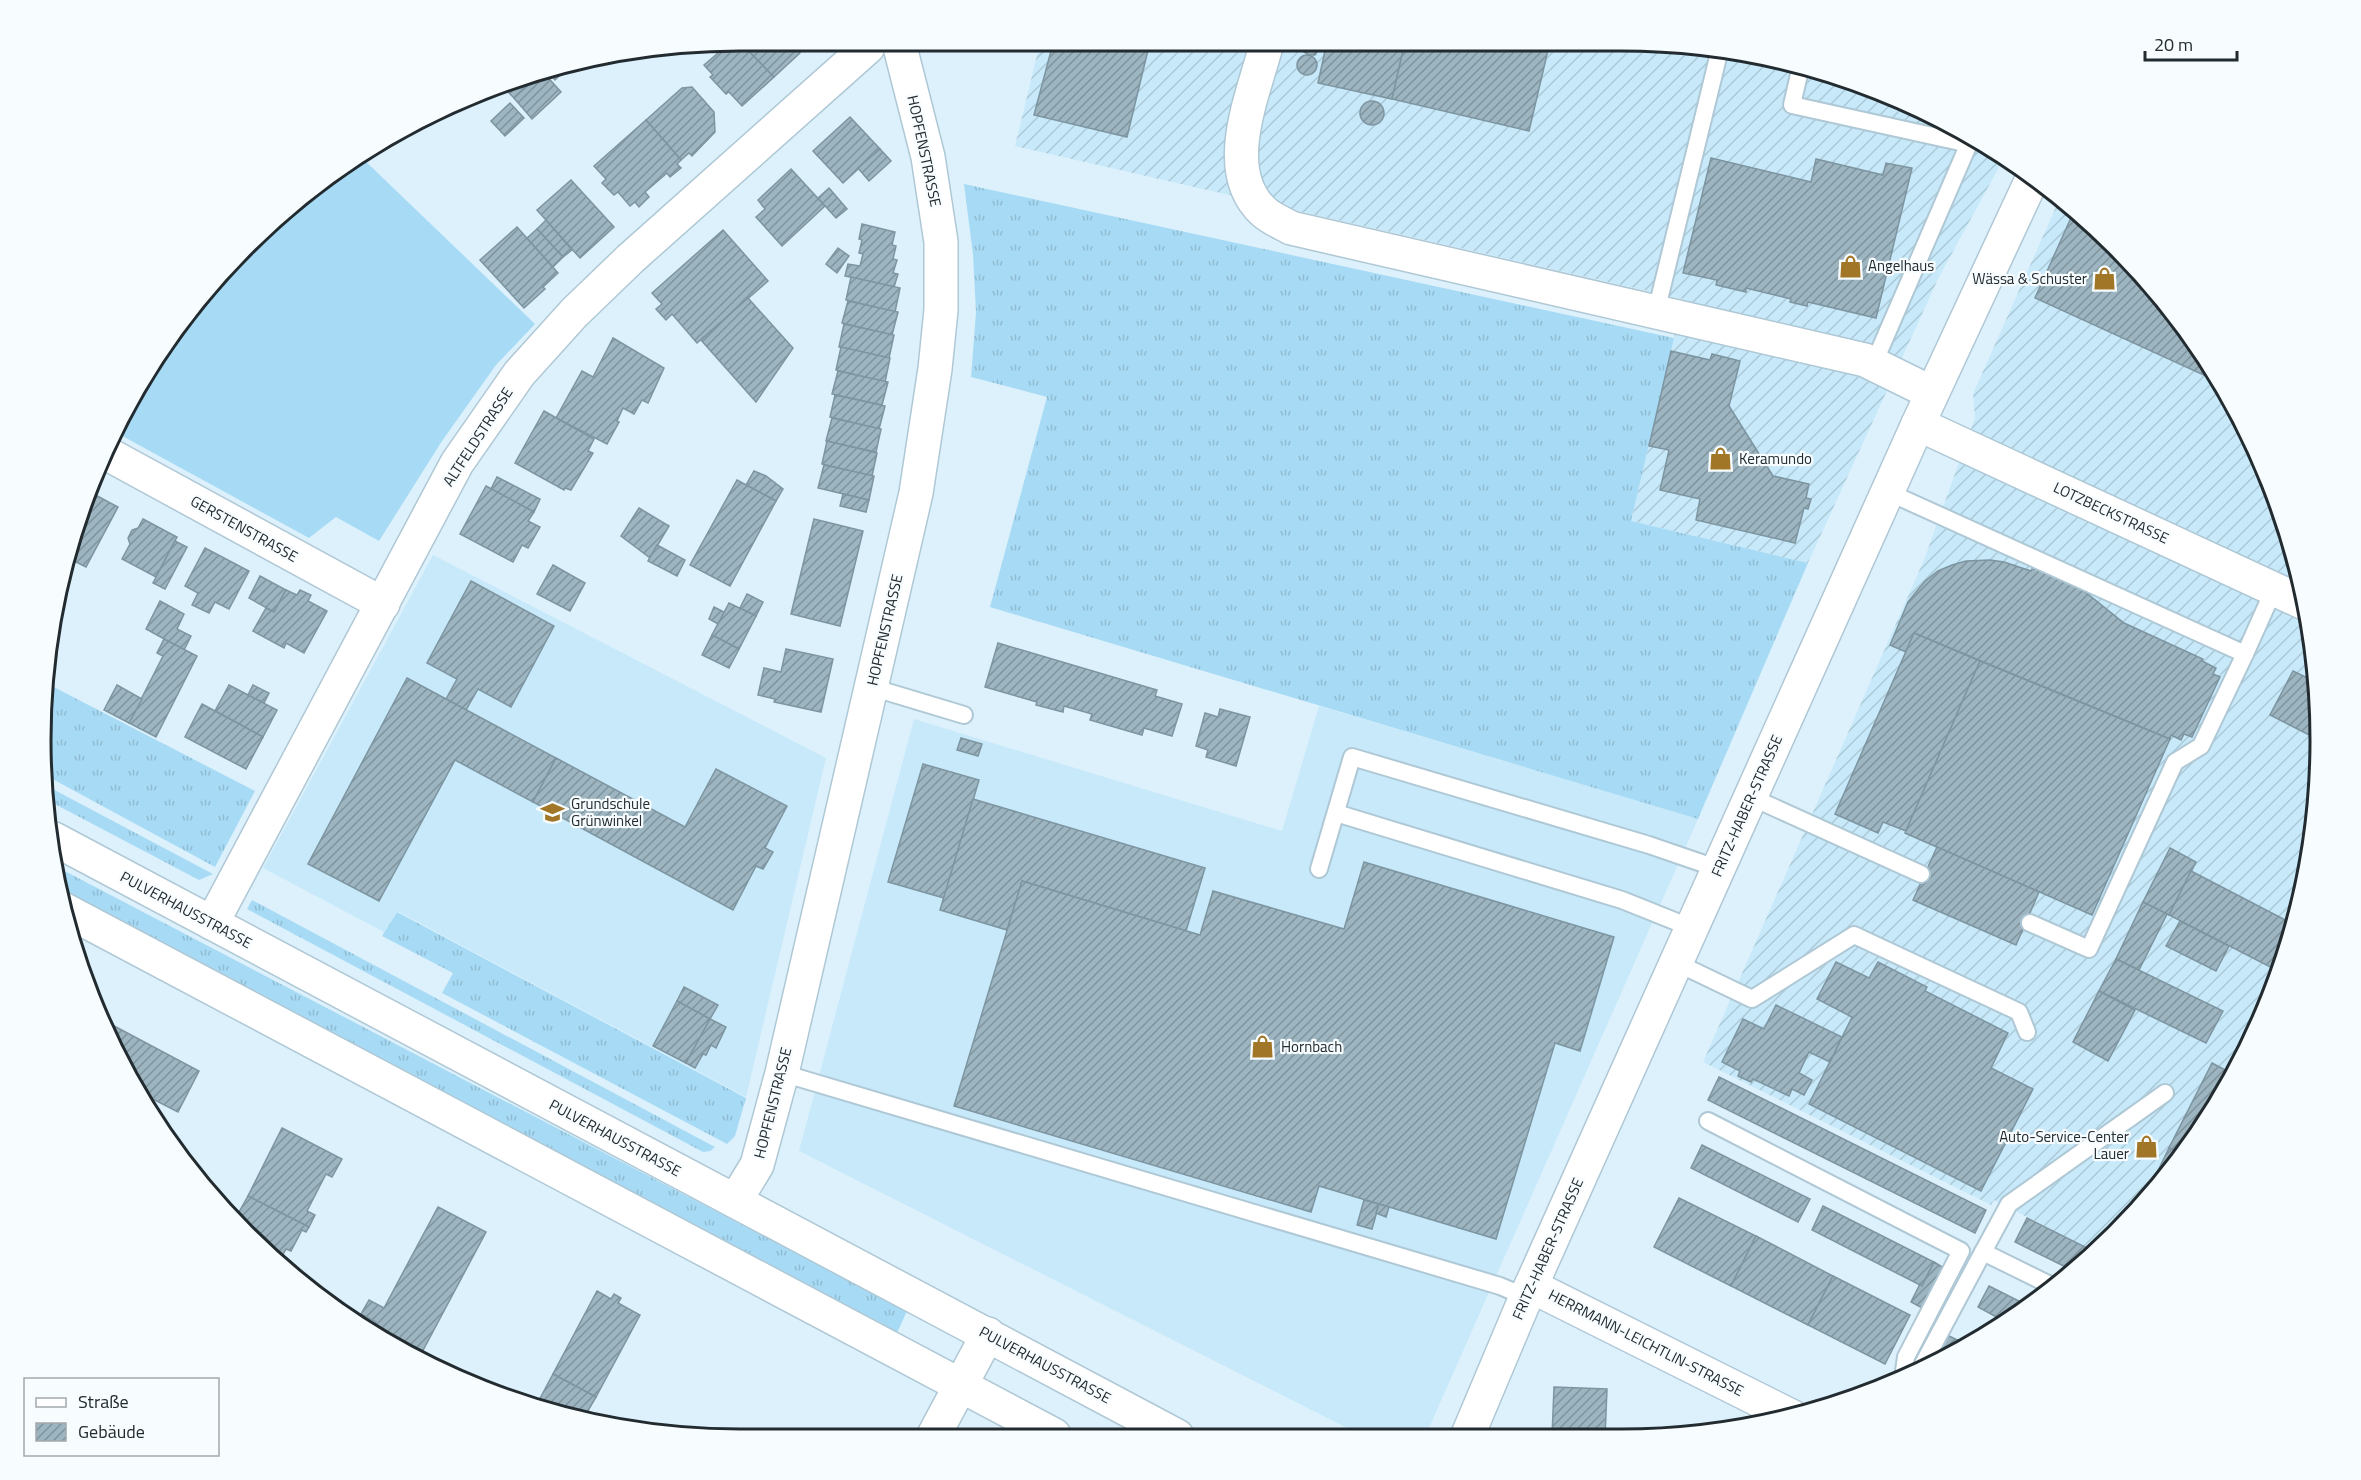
<svg xmlns="http://www.w3.org/2000/svg" width="2361" height="1480" font-family="'Titillium Web',sans-serif">
  <defs>
    <pattern id="industrial-furrows" width="10" height="10" patternUnits="userSpaceOnUse" patternTransform="scale(1.5)"><rect width="10" height="10" fill="#c7e9fa"/><path d="M-1 1l2-2M0 10L10 0M9 11l2-2" fill="none" stroke="#abc8d7"/></pattern>
    <pattern id="grass-tufts" width="24" height="20" patternUnits="userSpaceOnUse" patternTransform="scale(1.5)"><rect width="24" height="20" fill="#a7dbf5"/><path d="M3 7l-1-3M5 7V3M7 7l1-3M15 17l-1-3M17 17v-4M19 17l1-3" fill="none" stroke="#8fbcd2"/></pattern>
    <pattern id="building-hatch" width="6" height="6" patternUnits="userSpaceOnUse" patternTransform="scale(1.5)"><rect width="6" height="6" fill="#9cb5c1"/><path d="M-1 1l2-2M0 6l6-6M5 7l2-2" fill="none" stroke="#7f939d"/></pattern>
  </defs>
  <rect width="100%" height="100%" fill="#ddf1fc"/>
  <!-- built -->
  <g fill="#c7e9fa">
    <polygon points="433,555 826,758 746,1097 397,911 384,932 263,868"/>
    <polygon points="1319,706 1698,819 1425,1437 1365,1437 799,1151 914,719 1282,831"/>
  </g>
  <!-- industrial -->
  <g fill="url(#industrial-furrows)">
    <polygon points="1712,46 1889,94 2003,160 1939,277 1808,563 1631,521 1683,299 1015,146 1039,47"/>
    <polygon points="2060,198 2147,279 2227,391 2283,515 2315,649 2319,786 2297,921 2248,1050 2176,1166 2095,1252 1994,1200 1991,1205 1703,1062 1924,560 1975,418 1973,394"/>
  </g>
  <!-- grass -->
  <g fill="url(#grass-tufts)">
    <polygon points="964,184 1674,338 1631,521 1808,563 1698,819 990,607 1047,397 971,377 976,312 973,255"/>
    <polygon points="46,683 255,791 215,867 45,775 41,740"/>
    <polygon points="47,786 213,874 199,880 49,801"/>
    <polygon points="57,867 907,1311 897,1333 60,888"/>
    <polygon points="252,900 715,1147 710,1151 703,1152 247,909"/>
    <polygon points="397,912 746,1098 735,1136 727,1144 442,993 453,973 382,936"/>
  </g>
  <!-- pitch -->
  <polygon fill="#a7dbf5" points="359,155 535,324 496,365 442,441 379,541 336,517 309,538 115,432 134,391 185,314 279,214"/>
  <!-- building -->
  <g fill="url(#building-hatch)" stroke="#7d95a1" stroke-width="1.5">
    <polygon points="1149,46 1127,137 1034,115 1052,47"/>
    <polygon points="1321,46 1315,55 1309,55 1304,52 1301,47"/>
    <polygon points="1326,46 1404,46 1392,99 1318,83"/>
    <polygon points="1404,46 1549,46 1529,131 1392,99"/>
    <polygon points="725,47 745,47 774,77 742,106 729,92 726,94 710,77 713,75 704,65"/>
    <polygon points="745,47 794,47 800,53 774,77"/>
    <circle cx="1307" cy="65" r="10"/>
    <polygon points="555,68 561,74 555,80 547,71"/>
    <polygon points="544,71 514,98 501,85 515,78"/>
    <polygon points="543,72 561,92 532,119 514,98"/>
    <polygon points="692,87 714,112 715,132 692,156 689,153 681,160 646,120 682,88"/>
    <circle cx="1372" cy="113" r="12"/>
    <polygon points="510,103 524,118 505,136 491,121"/>
    <polygon points="850,117 880,149 843,183 813,151"/>
    <polygon points="646,120 681,160 677,164 681,168 670,177 667,173 645,192 649,197 639,207 635,202 630,206 618,192 614,195 602,183 606,179 594,166"/>
    <polygon points="880,149 891,161 869,181 858,168"/>
    <polygon points="1711,158 1811,182 1816,159 1883,175 1886,163 1912,168 1876,318 1808,302 1807,306 1790,302 1791,299 1746,288 1746,292 1716,285 1717,280 1683,273"/>
    <polygon points="791,169 825,206 782,246 756,217 765,209 758,200"/>
    <polygon points="571,180 614,227 580,258 537,210"/>
    <polygon points="829,188 847,209 836,218 818,198"/>
    <polygon points="2074,211 2147,279 2221,383 2035,298"/>
    <polygon points="546,220 572,250 563,257 537,229"/>
    <polygon points="862,224 895,232 892,245 896,246 893,259 897,260 893,273 898,274 894,287 845,276 848,264 860,266 863,254 859,253 862,240 859,239"/>
    <polygon points="517,227 558,273 543,287 545,289 524,308 480,260"/>
    <polygon points="537,229 563,257 553,267 527,238"/>
    <polygon points="723,230 768,281 697,343 672,314 666,320 656,309 662,304 652,293"/>
    <polygon points="838,248 849,256 837,273 826,264"/>
    <polygon points="851,277 900,288 895,312 846,300"/>
    <polygon points="748,298 793,348 756,402 701,340"/>
    <polygon points="848,301 898,312 892,335 842,323"/>
    <polygon points="844,324 894,335 889,358 839,347"/>
    <polygon points="613,338 664,368 648,403 642,400 634,414 623,408 617,421 619,422 607,444 556,418 582,371 593,377"/>
    <polygon points="841,347 890,358 885,382 836,370"/>
    <polygon points="1671,351 1710,360 1712,354 1740,361 1729,406 1773,476 1809,484 1806,498 1811,499 1808,509 1804,508 1795,543 1696,520 1700,499 1660,490 1669,450 1649,446"/>
    <polygon points="838,371 888,382 882,405 832,394"/>
    <polygon points="835,395 885,406 879,429 830,417"/>
    <polygon points="544,411 594,439 588,451 593,453 571,490 565,488 564,490 515,463"/>
    <polygon points="832,418 881,429 876,452 826,441"/>
    <polygon points="827,441 877,453 872,476 822,464"/>
    <polygon points="824,465 874,476 869,500 818,488"/>
    <polygon points="754,471 766,476 783,489 776,501 746,485"/>
    <polygon points="497,477 540,499 534,512 491,489"/>
    <polygon points="737,480 776,501 730,586 690,565"/>
    <polygon points="486,486 534,512 528,521 540,527 528,548 522,545 513,562 460,534"/>
    <polygon points="88,491 118,507 86,567 66,557 78,515"/>
    <polygon points="843,494 869,500 866,512 840,506"/>
    <polygon points="639,508 669,526 650,558 621,536"/>
    <polygon points="143,519 177,537 156,577 122,559 130,544 128,538 132,530 138,528"/>
    <polygon points="814,519 863,531 840,626 791,614"/>
    <polygon points="175,541 187,547 165,589 153,583"/>
    <polygon points="657,545 685,560 677,576 648,561"/>
    <polygon points="205,548 249,571 229,609 215,602 209,613 192,605 198,593 185,586"/>
    <polygon points="1990,560 2004,562 2031,571 2032,569 2059,571 2124,623 2203,659 2202,661 2216,668 2213,674 2220,677 2192,737 2184,734 2181,740 2171,735 2170,739 1914,633 1906,652 1890,645 1908,602 1925,581 1938,571 1952,565 1966,561"/>
    <polygon points="553,565 585,583 570,611 537,594"/>
    <polygon points="260,576 286,590 274,612 249,598"/>
    <polygon points="471,581 554,626 511,707 478,689 466,710 446,699 457,679 427,663"/>
    <polygon points="286,590 297,595 300,590 311,595 308,601 327,611 304,653 286,643 284,648 253,631 266,608 274,612"/>
    <polygon points="747,594 763,602 756,616 740,608"/>
    <polygon points="160,601 184,614 177,629 191,636 184,650 146,629"/>
    <polygon points="729,603 756,616 739,649 712,635"/>
    <polygon points="714,607 724,612 718,624 709,619"/>
    <polygon points="1914,633 1980,661 1906,831 1883,822 1878,833 1835,814"/>
    <polygon points="712,635 739,649 729,668 702,655"/>
    <polygon points="164,639 197,656 156,737 129,723 163,656 157,653"/>
    <polygon points="998,643 1157,690 1155,696 1182,704 1172,736 1144,728 1142,735 1090,720 1092,714 1064,706 1063,712 1036,705 1037,702 985,687"/>
    <polygon points="786,649 833,659 821,712 774,702 775,699 758,695 764,668 781,672"/>
    <polygon points="1980,661 2170,739 2092,915 1905,833"/>
    <polygon points="2293,671 2316,682 2317,739 2270,715"/>
    <polygon points="407,678 556,758 533,802 455,760 379,901 308,864"/>
    <polygon points="117,685 142,699 129,723 104,710"/>
    <polygon points="229,685 277,710 263,737 215,711"/>
    <polygon points="253,685 269,693 264,703 248,695"/>
    <polygon points="202,704 263,737 246,769 185,737"/>
    <polygon points="1220,709 1250,717 1236,766 1206,757 1208,750 1196,746 1205,713 1218,717"/>
    <polygon points="961,738 982,744 978,756 957,750"/>
    <polygon points="556,758 685,827 716,769 787,806 765,848 773,852 763,869 756,866 733,910 533,802"/>
    <polygon points="923,764 979,780 944,898 888,882"/>
    <polygon points="973,799 1205,868 1186,931 1022,881 1007,930 940,910"/>
    <polygon points="1937,847 2039,892 2016,945 1913,900"/>
    <polygon points="2170,848 2196,862 2169,915 2143,902"/>
    <polygon points="1364,862 1614,937 1580,1051 1555,1043 1496,1239 1319,1186 1311,1212 954,1106 1022,881 1200,935 1213,891 1344,929"/>
    <polygon points="2191,871 2295,925 2278,971 2169,915"/>
    <polygon points="2143,902 2167,914 2139,970 2116,959"/>
    <polygon points="2180,921 2229,946 2216,971 2166,946"/>
    <polygon points="2116,959 2223,1011 2206,1043 2099,991"/>
    <polygon points="1836,962 1869,978 1878,962 1927,987 1925,991 2008,1033 1991,1068 2033,1089 1981,1191 1809,1104 1852,1017 1817,999"/>
    <polygon points="684,987 718,1005 710,1019 677,1001"/>
    <polygon points="2099,991 2135,1010 2108,1061 2073,1042"/>
    <polygon points="677,1001 710,1019 686,1063 653,1046"/>
    <polygon points="1776,1005 1842,1037 1830,1062 1809,1052 1799,1073 1812,1080 1804,1095 1792,1089 1789,1096 1753,1079 1751,1082 1738,1076 1740,1071 1722,1062 1743,1019 1764,1029"/>
    <polygon points="101,1019 199,1071 178,1112 137,1091 112,1049"/>
    <polygon points="710,1019 726,1027 716,1048 711,1045 706,1055 703,1054 695,1068 686,1063"/>
    <polygon points="2212,1063 2233,1074 2183,1155 2169,1148"/>
    <polygon points="1719,1077 1986,1210 1975,1233 1708,1100"/>
    <polygon points="282,1128 342,1159 332,1177 326,1174 307,1211 315,1215 309,1227 248,1196"/>
    <polygon points="1702,1145 1810,1199 1798,1222 1691,1168"/>
    <polygon points="2169,1148 2183,1155 2176,1166 2142,1203"/>
    <polygon points="248,1196 309,1227 306,1232 302,1230 291,1251 286,1249 278,1264 245,1234 234,1221"/>
    <polygon points="1679,1198 1756,1236 1731,1286 1654,1247"/>
    <polygon points="1364,1200 1379,1204 1372,1229 1357,1225"/>
    <polygon points="1379,1204 1389,1207 1386,1217 1376,1213"/>
    <polygon points="1823,1206 1934,1262 1922,1286 1812,1230"/>
    <polygon points="438,1207 486,1232 420,1356 373,1329 376,1322 361,1314 369,1300 384,1308"/>
    <polygon points="2027,1218 2095,1252 2074,1271 2015,1242"/>
    <polygon points="1756,1236 1833,1276 1808,1325 1731,1286"/>
    <polygon points="1934,1262 1942,1267 1941,1277 1924,1309 1911,1302 1920,1284 1922,1286"/>
    <polygon points="1833,1276 1910,1315 1885,1364 1808,1325"/>
    <polygon points="1989,1286 2025,1304 2002,1320 1978,1307"/>
    <polygon points="597,1291 611,1299 614,1294 621,1298 618,1303 640,1315 596,1397 553,1374"/>
    <polygon points="1947,1335 1966,1344 1932,1367"/>
    <polygon points="553,1374 596,1397 585,1416 537,1404"/>
    <polygon points="1554,1387 1607,1389 1605,1438 1552,1437"/>
  </g>
  <g fill="none" stroke-linecap="round" stroke-linejoin="round">
    <defs>
      <g id="service">
        <polyline points="1800,70 1792,105 1969,144"/>
        <polyline points="1656,312 1720,49"/>
        <polyline points="1874,363 1970,141"/>
        <polyline points="1888,492 2245,654 2274,589"/>
        <polyline points="871,687 964,715"/>
        <polyline points="1751,797 1921,874"/>
        <polyline points="1336,813 1622,900 1692,928"/>
        <polyline points="1319,869 1352,757 1649,845 1719,869"/>
        <polyline points="2030,923 2089,949 2175,762 2201,746 2245,654"/>
        <polyline points="1677,963 1752,999 1854,935 2019,1012 2027,1032"/>
        <polyline points="782,1073 1500,1286 1526,1297"/>
        <polyline points="1708,1121 1961,1251 1906,1357 1903,1378"/>
        <polyline points="1983,1252 2009,1204 2165,1093"/>
        <polyline points="1916,1373 1922,1366 1983,1252 2052,1286"/>
      </g>
      <g id="minor">
        <path d="M 1266,46 C 1253,96 1219,171 1264,212 C 1272,219 1282,223 1291,228 L 1865,360 L 1932,393"/>
        <polyline points="1918,424 2304,603"/>
        <polyline points="106,453 383,604"/>
        <polyline points="212,923 457,463 519,374 574,313 630,259 868,47"/>
        <polyline points="735,1201 757,1165 782,1073 916,493 935,369 941,310 941,242 928,157 900,47"/>
        <polyline points="1531,1286 1793,1417"/>
        <polyline points="934,1435 988,1334"/>
        <polyline points="1467,1437 1526,1297 1918,424 2033,177"/>
      </g>
      <g id="secondary">
        <polyline points="54,839 1177,1436"/>
        <polyline points="63,909 1054,1435"/>
      </g>
    </defs>
    <!-- service casing -->
    <use href="#service" stroke="#afc8d5" stroke-width="20"/>
    <!-- minor casing -->
    <use href="#minor" stroke="#afc8d5" stroke-width="36"/>
    <!-- secondary casing -->
    <use href="#secondary" stroke="#afc8d5" stroke-width="36"/>
    <!-- service -->
    <use href="#service" stroke="#fff" stroke-width="16"/>
    <!-- minor -->
    <use href="#minor" stroke="#fff" stroke-width="33"/>
    <!-- secondary -->
    <use href="#secondary" stroke="#fff" stroke-width="33"/>
  </g>
  <!-- icons -->
  <defs>
    <symbol id="shop-bare" viewBox="-9 -9 18 18"><path d="M-5-2.5h2.3a2.7 3.5 0 0 1 5.4 0H5L5.5 6h-11ZM-1.5-2.5h3a1.5 2.3 0 0 0-3 0Z" fill="#a17626" stroke="#f7fcfe" stroke-width="2.5" paint-order="stroke"/></symbol>
    <symbol id="school-bare" viewBox="-9 -9 18 18"><path d="M0-5L7-2L0 1L-7-2ZM-4 1L0 2.5L4 1V4Q0 6-4 4Z" fill="#a17626" stroke="#f7fcfe" stroke-width="2.5" paint-order="stroke"/></symbol>
  </defs>
  <g fill-rule="evenodd">
    <use href="#shop-bare" x="1834" y="250" width="33" height="33"/>
    <use href="#shop-bare" x="2088" y="262" width="33" height="33"/>
    <use href="#shop-bare" x="1704" y="442" width="33" height="33"/>
    <use href="#school-bare" x="536" y="796" width="33" height="33"/>
    <use href="#shop-bare" x="1246" y="1030" width="33" height="33"/>
    <use href="#shop-bare" x="2130" y="1130" width="33" height="33"/>
  </g>
  <g text-anchor="middle" stroke-width="4.5" stroke-linejoin="round" paint-order="stroke">
    <!-- street labels -->
    <g font-size="15" fill="#222b30" stroke="#f7fcfe">
      <text transform="translate(924 151) rotate(78)" y="5">HOPFENSTRASSE</text>
      <text transform="translate(478 437) rotate(-57)" y="5">ALTFELDSTRASSE</text>
      <text transform="translate(2111 513) rotate(25)" y="5">LOTZBECKSTRASSE</text>
      <text transform="translate(244 529) rotate(29)" y="5">GERSTENSTRASSE</text>
      <text transform="translate(885 630) rotate(-77)" y="5">HOPFENSTRASSE</text>
      <text transform="translate(1747 806) rotate(-66)" y="5">FRITZ-HABER-STRASSE</text>
      <text transform="translate(186 910) rotate(28)" y="5">PULVERHAUSSTRASSE</text>
      <text transform="translate(773 1103) rotate(-76)" y="5">HOPFENSTRASSE</text>
      <text transform="translate(615 1138) rotate(28)" y="5">PULVERHAUSSTRASSE</text>
      <text transform="translate(1548 1249) rotate(-66)" y="5">FRITZ-HABER-STRASSE</text>
      <text transform="translate(1646 1343) rotate(27)" y="5">HERRMANN-LEICHTLIN-STRASSE</text>
      <text transform="translate(1045 1365) rotate(28)" y="5">PULVERHAUSSTRASSE</text>
    </g>
    <!-- poi labels -->
    <g font-size="15" fill="#222b30" stroke="#f7fcfe" text-anchor="start">
      <text x="1868" y="271">Angelhaus</text>
      <text x="2087" y="284" text-anchor="end">Wässa &amp; Schuster</text>
      <text x="1739" y="464">Keramundo</text>
      <text x="571" y="809">Grundschule<tspan x="571" dy="17">Grünwinkel</tspan></text>
      <text x="1281" y="1052">Hornbach</text>
      <text x="2129" y="1142" text-anchor="end">Auto-Service-Center<tspan x="2129" dy="17">Lauer</tspan></text>
    </g>
  </g>
  <!-- crop -->
  <path d="M0 0H2361V1480H0ZM740 51H1621A689 689 0 0 1 2310 740V740A689 689 0 0 1 1621 1429H740A689 689 0 0 1 51 740V740A689 689 0 0 1 740 51Z" fill="#f7fcfe" fill-rule="evenodd"/>
  <path fill="none" stroke="#222b30" stroke-width="3" d="M740 51H1621A689 689 0 0 1 2310 740V740A689 689 0 0 1 1621 1429H740A689 689 0 0 1 51 740V740A689 689 0 0 1 740 51Z"/>
  <!-- legend -->
  <rect x="24" y="1378" width="195" height="78" fill="#f7fcfe" stroke="#a2a8ac" stroke-width="1.5"/>
  <rect x="36" y="1398" width="30" height="9" fill="#ffffff" stroke="#a2a8ac" stroke-width="1.5"/>
  <text x="78" y="1408" font-size="18" fill="#222b30">Straße</text>
  <rect x="36" y="1423" width="30" height="18" fill="url(#building-hatch)" stroke="#a2a8ac" stroke-width="1.5"/>
  <text x="78" y="1438" font-size="18" fill="#222b30">Gebäude</text>
  <!-- scale -->
  <path d="M2145 51v9h92v-9" fill="none" stroke="#222b30" stroke-width="3"/>
  <text x="2154" y="51" font-size="18" fill="#222b30" stroke="#f7fcfe" stroke-width="4.5" paint-order="stroke">20 m</text>
</svg>
